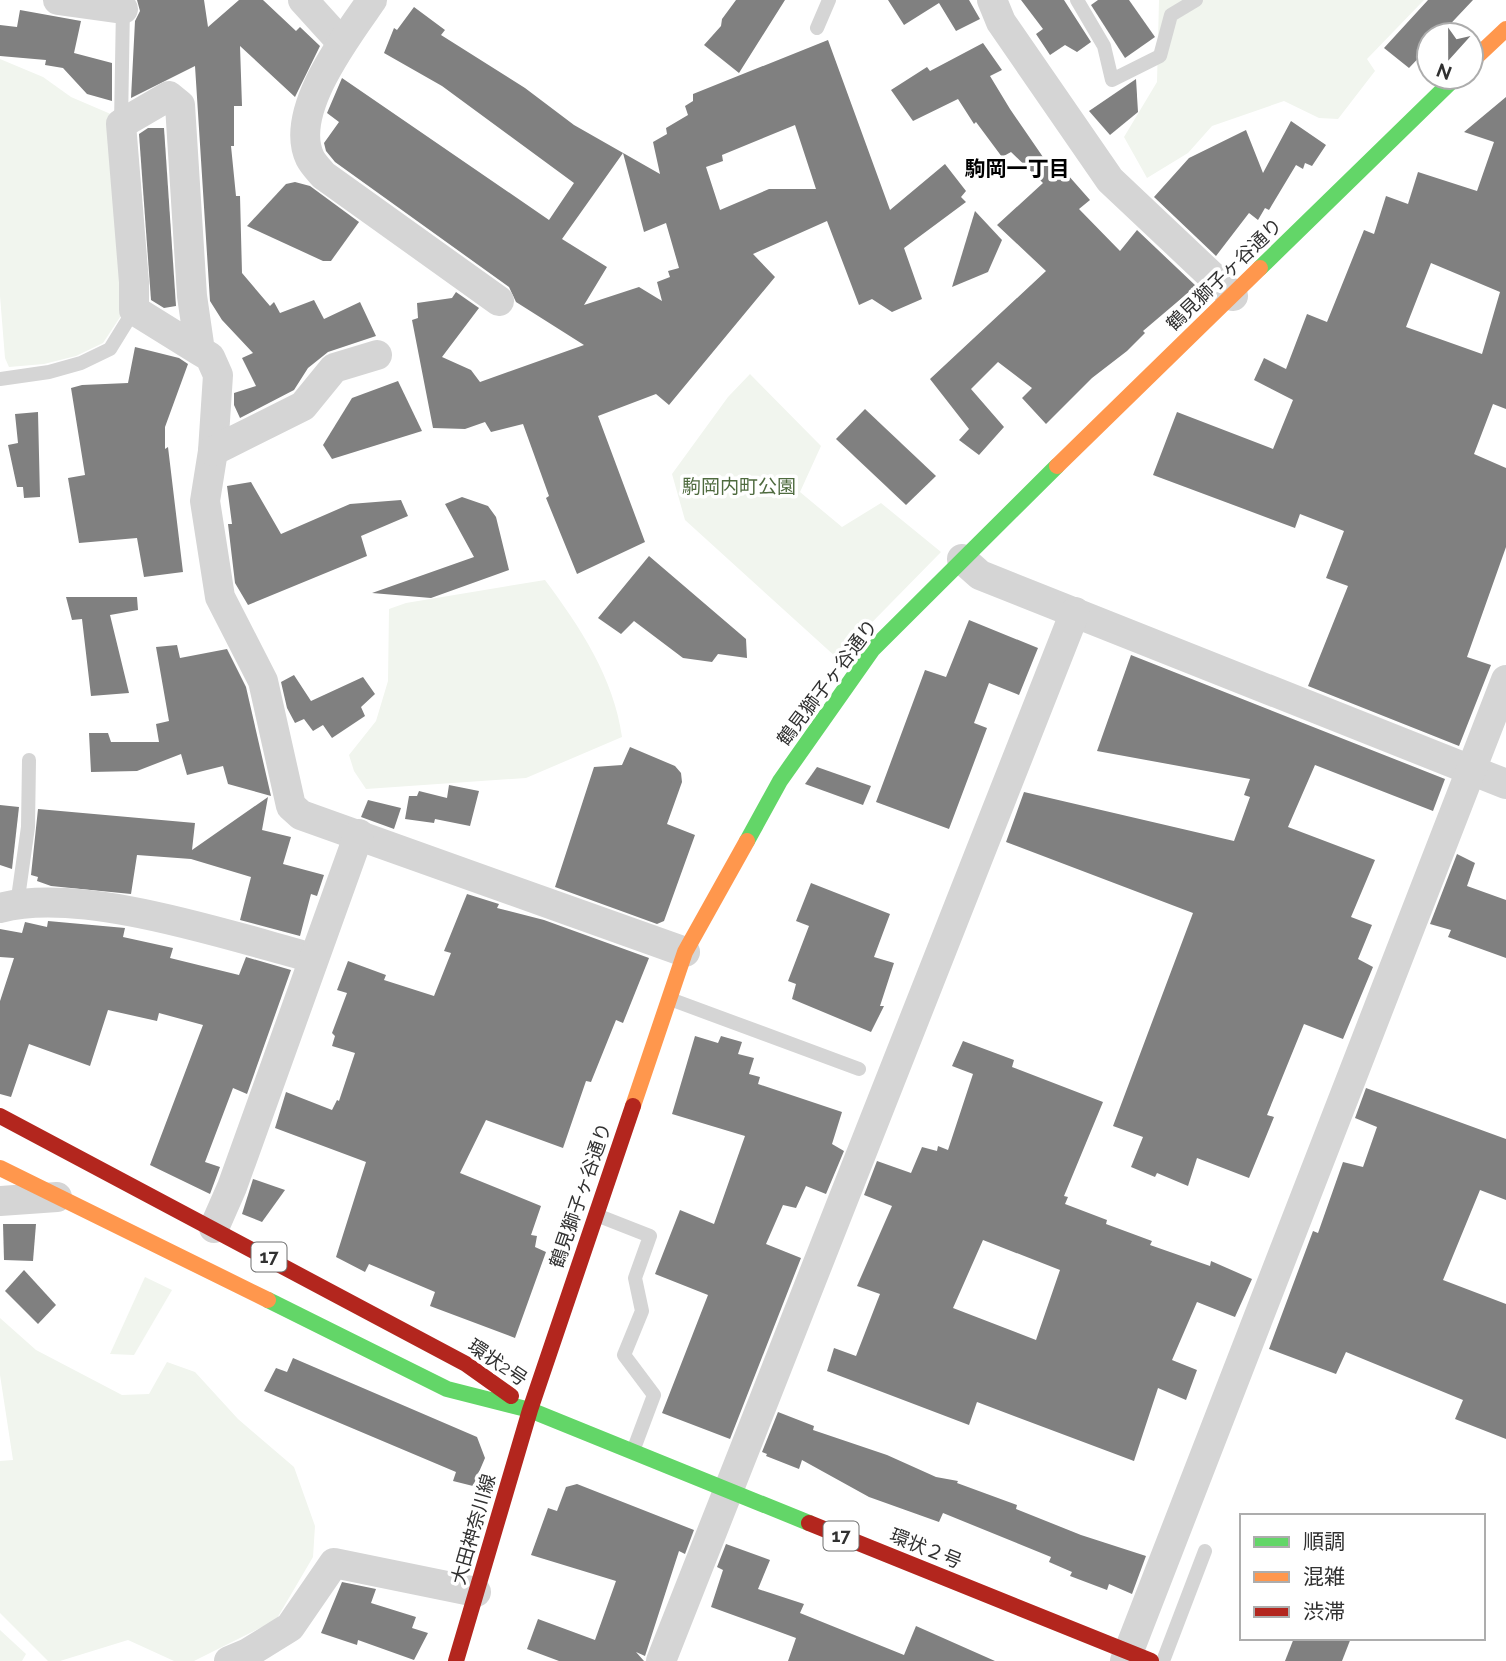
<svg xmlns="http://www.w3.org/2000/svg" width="1506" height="1661" font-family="Raleway,'Noto Sans JP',sans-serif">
  <rect width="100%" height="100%" fill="#fff"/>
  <!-- green -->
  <g fill="#f1f5ee">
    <polygon points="1159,0 1424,0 1367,59 1375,71 1338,119 1319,118 1284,101 1212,126 1188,153 1147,178 1124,137 1157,82"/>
    <polygon points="0,59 43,77 71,97 113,115 126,308 103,343 76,356 44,364 9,367 5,358 0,296"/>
    <polygon points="750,374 821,446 800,492 842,527 881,503 941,552 837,658 685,520 672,474 728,397"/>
    <path d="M 545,580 C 580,627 614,678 622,737 L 526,778 L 366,789 L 354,771 L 349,755 L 376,721 L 388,681 L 389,609 L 406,603 Z"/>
    <polygon points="145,1277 172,1290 134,1355 110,1354"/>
    <polygon points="0,1318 36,1350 122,1395 149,1394 167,1362 195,1372 238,1419 294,1467 315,1526 313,1557 276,1620 194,1661 174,1661 128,1640 60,1661 48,1661 0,1613 0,1461 13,1460 0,1375"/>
    <polygon points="0,1630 26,1654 22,1661 0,1661"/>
  </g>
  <!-- building -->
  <g fill="#808080" fill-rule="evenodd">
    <polygon points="137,0 204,0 208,27 239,0 263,0 296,31 300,27 320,46 295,97 240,46 242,106 234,106 234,146 231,146 236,196 240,196 242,273 270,306 274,302 280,313 314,300 324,319 360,302 376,336 328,352 308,368 294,390 240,418 234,405 234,393 256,386 242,358 253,353 222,320 210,301 195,66 131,98 135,21 140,11"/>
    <polygon points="736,0 785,0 739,73 704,45 721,26 722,19"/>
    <polygon points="888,0 969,0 980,19 956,31 939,3 904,25"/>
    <polygon points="1021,0 1064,0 1091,42 1077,52 1065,45 1050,55 1036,34 1043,29"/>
    <polygon points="1098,0 1129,0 1155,37 1125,58 1091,5"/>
    <polygon points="1428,0 1473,0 1440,35 1429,35 1429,47 1409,68 1384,48"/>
    <path d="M 414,7 L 445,30 L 441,35 L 525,88 L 574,125 L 660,174 L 653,142 L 667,134 L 666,128 L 688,115 L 685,106 L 693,101 L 693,94 L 828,40 L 890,210 L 945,164 L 966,191 L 961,197 L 966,202 L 904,248 L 922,299 L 892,312 L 872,299 L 859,305 L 827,221 L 753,254 L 775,277 L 669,405 L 656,394 L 598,416 L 645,542 L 577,574 L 546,498 L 549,496 L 523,424 L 491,432 L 485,422 L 465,429 L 433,428 L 412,320 L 418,318 L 417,303 L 452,298 L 456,292 L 479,308 L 442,357 L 471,370 L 480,382 L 584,345 L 516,302 L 509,287 L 335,162 L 326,151 L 324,143 L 339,122 L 327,113 L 342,78 L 549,220 L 574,183 L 442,86 L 384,53 L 394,28 L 397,30 ZM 795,125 L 816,189 L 769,189 L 720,210 L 706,167 L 723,161 L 722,155 ZM 623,153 L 644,232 L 666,223 L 679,268 L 668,271 L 670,277 L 657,282 L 662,301 L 639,287 L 584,305 L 607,267 L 562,239 Z"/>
    <polygon points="20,10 81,21 74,53 112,63 112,101 87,94 63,68 45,65 46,60 0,56 0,25 17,27"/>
    <polygon points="983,43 1002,70 990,76 1010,109 1054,173 1060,166 1090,200 1079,209 1120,251 1137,230 1196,286 1143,331 1145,333 1127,351 1092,378 1046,424 1022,398 1032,388 998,362 971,389 1004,427 979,455 959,440 969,429 930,379 1046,271 997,225 1043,183 1011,152 1002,157 976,122 974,124 958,99 913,121 891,90 927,67 930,71"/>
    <polygon points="1136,79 1138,112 1110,135 1089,111"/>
    <path d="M 1506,97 L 1506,409 L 1493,404 L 1474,454 L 1506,468 L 1506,547 L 1467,657 L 1491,665 L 1459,746 L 1308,686 L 1348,586 L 1326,578 L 1344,531 L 1300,514 L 1295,528 L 1153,475 L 1177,412 L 1273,449 L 1293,400 L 1254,380 L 1264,358 L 1286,369 L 1307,314 L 1327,322 L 1364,230 L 1374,234 L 1386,196 L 1408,204 L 1418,172 L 1477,191 L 1494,142 L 1464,132 ZM 1431,263 L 1500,292 L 1482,354 L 1406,327 Z"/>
    <polygon points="1291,121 1326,145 1312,166 1305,163 1303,169 1296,165 1269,210 1265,208 1258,220 1249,213 1216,256 1154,197 1189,158 1246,130 1263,173"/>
    <polygon points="148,128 164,128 176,306 164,308 151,300 139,134"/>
    <polygon points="295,182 310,186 359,222 331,261 323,261 247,226 286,184"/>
    <polygon points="975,211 1002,240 988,272 952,287"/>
    <polygon points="135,347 179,358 188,364 165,427 165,449 168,447 183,572 144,577 137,538 79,543 68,478 85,475 71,388 82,385 128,383"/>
    <polygon points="398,381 422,431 332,459 323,445 352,398"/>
    <polygon points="865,409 936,476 906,505 836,439"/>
    <polygon points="38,412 40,497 24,498 23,487 17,487 8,445 18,443 15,414"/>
    <polygon points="251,482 281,534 350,504 401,500 408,516 361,536 367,556 248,605 235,583 228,524 232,524 227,486"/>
    <polygon points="462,497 488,506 496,517 509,570 431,598 372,593 474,557 445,504"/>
    <polygon points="649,556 746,639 747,658 718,654 712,662 683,658 634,621 621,634 598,618"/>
    <polygon points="66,597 137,597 138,610 110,615 129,693 91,696 82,619 72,620"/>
    <polygon points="969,620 1038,648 1019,695 989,683 974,723 987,728 949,829 876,802 925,670 946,677"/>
    <polygon points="177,645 180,658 227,649 246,687 271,796 228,784 223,766 187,775 181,754 137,771 91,772 89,733 108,733 111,742 159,742 156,724 169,721 156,647"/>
    <polygon points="1131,655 1445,779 1433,811 1315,765 1288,827 1375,860 1351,917 1372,925 1358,959 1373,967 1343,1039 1304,1024 1267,1115 1274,1117 1249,1178 1197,1158 1188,1186 1157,1173 1155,1177 1131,1167 1143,1137 1113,1126 1193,913 1006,842 1024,792 1234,841 1250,797 1244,795 1250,779 1097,751"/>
    <polygon points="294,675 311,701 363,677 375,694 361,707 365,716 332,738 323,725 313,731 304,719 295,723 287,708 281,682"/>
    <polygon points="630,747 675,766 681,773 682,782 667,824 695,835 664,921 657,924 555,887 594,767 622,765"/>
    <polygon points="817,767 871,786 863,805 805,784"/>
    <polygon points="449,785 479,791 470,826 435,819 434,823 405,819 409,796 417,796 419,791 447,798"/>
    <polygon points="268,797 262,830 291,837 283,864 324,875 317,896 311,894 300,936 240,920 251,877 191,859 137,855 131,894 51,886 37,881 38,877 31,875 38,809 195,823 192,850"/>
    <polygon points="368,800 401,808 394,829 361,817"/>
    <polygon points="0,805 19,807 12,869 0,865"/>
    <polygon points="1457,854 1475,863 1467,886 1506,900 1506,958 1448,937 1451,930 1430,924"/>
    <polygon points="811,883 890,914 874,957 894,963 880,1006 884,1006 871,1032 792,999 796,984 788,981 809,926 796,921"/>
    <polygon points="467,894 499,904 497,908 544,920 649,958 623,1023 616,1020 591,1082 586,1081 563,1148 486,1120 460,1173 541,1206 531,1235 537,1236 535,1247 546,1252 515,1338 430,1306 435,1292 369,1264 365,1272 336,1257 366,1162 275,1128 286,1092 332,1110 337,1100 339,1101 355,1053 332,1046 335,1036 332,1033 347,993 337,990 348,961 386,975 384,980 434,996 451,953 444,951"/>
    <polygon points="48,921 125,928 123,937 173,948 170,958 239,975 246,957 291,970 247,1094 233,1088 205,1162 220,1167 210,1194 150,1165 203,1025 159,1013 157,1021 108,1010 90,1066 29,1044 11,1097 0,1094 0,1001 14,958 0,957 0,929 22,933 25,922 47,927"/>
    <polygon points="695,1036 718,1043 721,1036 742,1042 738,1054 754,1058 749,1074 760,1077 758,1084 842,1112 832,1144 844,1151 826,1194 806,1186 796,1208 783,1205 766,1244 801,1258 730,1439 662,1413 708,1295 655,1274 680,1210 714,1224 745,1136 672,1114"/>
    <path d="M 963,1041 L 1014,1060 L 1012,1067 L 1103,1102 L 1064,1196 L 1068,1197 L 1065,1204 L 1107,1220 L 1106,1224 L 1152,1241 L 1150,1245 L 1210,1266 L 1211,1261 L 1252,1279 L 1235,1317 L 1197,1302 L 1172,1360 L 1197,1370 L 1186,1400 L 1158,1388 L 1134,1461 L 977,1402 L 969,1425 L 827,1371 L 834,1348 L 856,1356 L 880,1294 L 857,1286 L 892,1206 L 864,1195 L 877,1161 L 911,1173 L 922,1147 L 937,1151 L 938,1146 L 948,1150 L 973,1074 L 952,1066 ZM 983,1240 L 1060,1270 L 1036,1340 L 953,1308 Z"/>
    <polygon points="1366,1088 1506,1139 1506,1200 1480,1190 1443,1280 1506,1304 1506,1439 1455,1419 1463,1400 1346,1352 1336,1374 1269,1349 1313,1231 1318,1233 1343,1162 1363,1167 1377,1127 1355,1118"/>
    <polygon points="253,1179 285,1190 262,1222 242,1214"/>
    <polygon points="3,1224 36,1224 33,1261 4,1260"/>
    <polygon points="24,1270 56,1305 38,1324 5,1291"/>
    <polygon points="293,1358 477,1437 485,1458 473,1486 453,1481 456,1472 264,1391 276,1368 287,1372"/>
    <polygon points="778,1412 814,1426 813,1430 887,1455 936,1477 958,1481 957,1483 1017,1505 1016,1509 1081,1535 1146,1556 1132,1594 1109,1584 1107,1590 1070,1576 1072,1572 1049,1562 1051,1557 943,1513 939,1522 869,1497 802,1460 799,1469 766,1456 767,1454 762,1452"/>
    <polygon points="577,1484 694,1530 685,1554 679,1551 645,1656 636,1652 644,1661 559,1661 527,1649 538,1619 595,1640 616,1581 531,1555 548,1508 557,1511 566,1487"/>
    <polygon points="726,1544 770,1560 758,1589 804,1604 800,1613 904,1655 916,1626 995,1661 788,1661 796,1638 711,1607 723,1570 717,1567"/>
    <polygon points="342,1582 376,1589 371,1603 416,1617 412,1628 428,1633 414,1660 358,1640 357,1645 321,1633"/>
    <polygon points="1294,1638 1351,1638 1342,1661 1285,1661"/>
  </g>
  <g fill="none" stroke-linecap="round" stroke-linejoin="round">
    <!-- lane -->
    <g stroke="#d5d5d5" stroke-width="14">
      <polyline points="1077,0 1104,46 1112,80 1160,56 1171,15 1196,0"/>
      <polyline points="817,28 829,0"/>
      <polyline points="121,124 123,6"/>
      <polyline points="0,379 49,372 81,363 110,349 134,310"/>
      <polyline points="17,905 28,827 29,760"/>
      <polyline points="670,999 859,1069"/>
      <polyline points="599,1216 650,1236 635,1278 642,1311 624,1355 654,1395 633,1451"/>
      <polyline points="1163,1661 1205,1551"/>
    </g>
    <!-- street -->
    <g stroke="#d5d5d5" stroke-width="30">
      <polyline points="58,0 123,9"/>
      <polyline points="303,0 342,43"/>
      <path d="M 372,0 C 347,36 288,112 310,158 C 313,164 319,170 323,175 L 499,301"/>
      <polyline points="992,0 1001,22 1110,180 1233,296"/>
      <polyline points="200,351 192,296 180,105 169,96 121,124 134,282 134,310 200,351 210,357 218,375 213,451 205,501 220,597 263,681 291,806 301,815 685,952"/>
      <polyline points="213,451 303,406 334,368 377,355"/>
      <polyline points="962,559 980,575 1506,784"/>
      <path d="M 0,908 C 82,886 230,936 313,958"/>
      <polyline points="0,1201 57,1197"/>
      <polyline points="214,1228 232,1187 359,834"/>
      <polyline points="229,1661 248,1653 290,1627 334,1563 476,1592"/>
      <polyline points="661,1661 1075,612"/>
      <polyline points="1125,1661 1506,680"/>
    </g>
    <!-- fast -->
    <g stroke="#63d668" stroke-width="16">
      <polyline points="1260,268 1456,77"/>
      <polyline points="747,841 780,781 873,649 1057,466"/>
      <polyline points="268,1300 447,1389 530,1410 809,1523"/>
    </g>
    <!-- slow -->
    <g stroke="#ff974d" stroke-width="16">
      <polyline points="1471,62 1506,29"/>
      <polyline points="1057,466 1260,268"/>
      <polyline points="633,1106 685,952 747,841"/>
      <polyline points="0,1168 268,1300"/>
    </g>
    <!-- jam -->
    <g stroke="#b3261e" stroke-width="16">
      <polyline points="0,1116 466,1364 511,1396"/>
      <polyline points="809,1523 1151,1661"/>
      <polyline points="456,1661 530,1410 633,1106"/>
    </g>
  </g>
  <g text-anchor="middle" stroke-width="7" stroke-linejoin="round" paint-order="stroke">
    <!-- shield labels -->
    <g fill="#fff" stroke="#6f6f6f" stroke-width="2">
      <rect x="251.5" y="1242.5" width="35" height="29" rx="5"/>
      <rect x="823.5" y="1521.5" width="35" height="29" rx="5"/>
    </g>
    <g font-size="18" font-weight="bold" fill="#313131">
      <text x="269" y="1263">17</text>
      <text x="841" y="1542">17</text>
    </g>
    <!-- street labels -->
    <g font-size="19" fill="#313131" stroke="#fff">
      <text transform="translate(1224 274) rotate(-44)" y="7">鶴見獅子ヶ谷通り</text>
      <text transform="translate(827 682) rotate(-53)" y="7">鶴見獅子ヶ谷通り</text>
      <text transform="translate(580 1195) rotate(-71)" y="7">鶴見獅子ヶ谷通り</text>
      <text transform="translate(498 1362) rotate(34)" y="7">環状2号</text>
      <text transform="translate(473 1529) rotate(-74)" y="7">大田神奈川線</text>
      <text transform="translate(926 1548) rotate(22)" y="7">環状２号</text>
    </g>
    <!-- park labels -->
    <g font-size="19" fill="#4f6b3f" stroke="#fff">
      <text x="739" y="493">駒岡内町公園</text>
    </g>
    <!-- neighbourhood labels -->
    <g font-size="21" font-weight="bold" fill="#000" stroke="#fff">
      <text x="1017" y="176">駒岡一丁目</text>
    </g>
  </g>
  <!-- legend -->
  <rect x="1240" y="1514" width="245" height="126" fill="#ffffff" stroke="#adadad" stroke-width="2"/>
  <rect x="1254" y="1537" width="35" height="10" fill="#63d668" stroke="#adadad" stroke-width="2"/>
  <text x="1303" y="1549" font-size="21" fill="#313131">順調</text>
  <rect x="1254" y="1572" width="35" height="10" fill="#ff974d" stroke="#adadad" stroke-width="2"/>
  <text x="1303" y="1584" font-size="21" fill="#313131">混雑</text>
  <rect x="1254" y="1607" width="35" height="10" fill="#b3261e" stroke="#adadad" stroke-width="2"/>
  <text x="1303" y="1619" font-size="21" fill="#313131">渋滞</text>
  <!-- north arrow -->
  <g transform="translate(1450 56) rotate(201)"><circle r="33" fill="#ffffff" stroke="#adadad" stroke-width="2"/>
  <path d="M0-5L12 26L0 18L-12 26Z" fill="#797979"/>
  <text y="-10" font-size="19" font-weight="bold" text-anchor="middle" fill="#313131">N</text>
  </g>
</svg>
